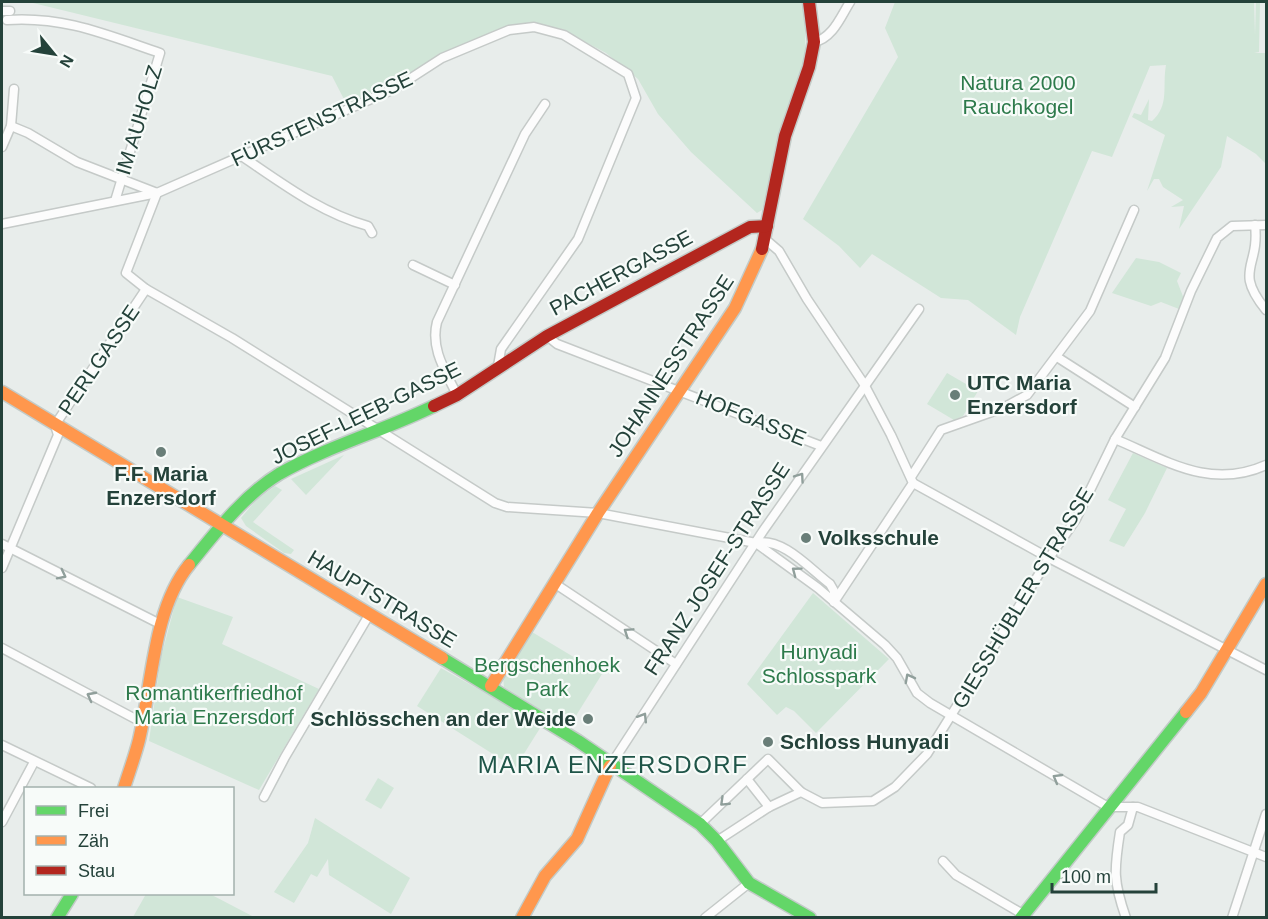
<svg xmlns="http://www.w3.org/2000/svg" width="1268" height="919" font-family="Arial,sans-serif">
  <rect width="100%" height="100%" fill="#e8edeb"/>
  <!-- green -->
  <g fill="#d1e6d8">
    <polygon points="29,2 804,2 806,66 783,128 762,210 757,213 691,152 658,114 638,79 606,53 561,29 534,23 505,28 449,50 393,86 348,107 332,76"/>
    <path d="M 895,2 L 1254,2 L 1255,35 L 1256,2 L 1260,2 L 1259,52 L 1254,53 L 1266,53 L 1266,164 L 1256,154 L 1227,136 L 1221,167 L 1179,229 L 1184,206 L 1171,207 L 1183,200 L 1163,187 L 1159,179 L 1154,179 L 1147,191 L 1165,135 L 1132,117 L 1134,113 L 1141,115 L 1149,99 L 1148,120 L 1152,121 C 1170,105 1162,87 1166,65 L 1150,66 L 1112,157 L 1092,151 L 1020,317 L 1016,335 L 968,300 L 941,298 L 872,254 L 860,268 L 839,246 L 803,219 L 898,57 L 885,28 Z"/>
    <polygon points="1136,258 1159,262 1181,273 1177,281 1184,299 1179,309 1161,302 1151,306 1112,293"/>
    <polygon points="947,373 978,391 963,416 954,420 927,404"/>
    <polygon points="1133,453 1167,468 1145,513 1124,547 1109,541 1126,509 1108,500"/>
    <polygon points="344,455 306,495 291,479"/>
    <polygon points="275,486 282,490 253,522 294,550 291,554 284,553 246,526 241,518 256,500"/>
    <polygon points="813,593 889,659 816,733 794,711 786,707 777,715 747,684"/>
    <polygon points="177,597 233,617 222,644 319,689 259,790 149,741 161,657"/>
    <polygon points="532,632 602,674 569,727 504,687 503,676"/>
    <polygon points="441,668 542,725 515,768 417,706"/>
    <polygon points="378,778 394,788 381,809 365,800"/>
    <polygon points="315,818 410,878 391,914 329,875 328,859 317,877 311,874 294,903 274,892 308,843"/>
    <polygon points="146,894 210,894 254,917 133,917"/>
  </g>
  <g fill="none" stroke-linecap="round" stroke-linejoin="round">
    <defs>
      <g id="street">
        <polyline points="2,11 10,11"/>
        <path d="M 7,20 C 64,16 107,35 160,53 L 115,201"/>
        <path d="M 814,42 C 833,38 841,16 850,2"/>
        <polyline points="11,126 28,133 77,162 157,193"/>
        <polyline points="2,147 11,126 14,89"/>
        <path d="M 243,157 C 283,184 321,213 368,226 L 372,233"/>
        <path d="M 157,193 L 126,273 L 146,289 L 232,338 L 495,503 L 507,507 L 598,513 L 756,543 C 783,537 810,569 830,584 L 834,591 L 834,602"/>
        <polyline points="2,224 157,193 394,89 442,58 509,30 534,27 564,35 628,74 636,98 578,239 501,349 498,366"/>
        <path d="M 1255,225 C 1260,268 1233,269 1266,310"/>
        <polyline points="765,239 779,251 807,299 864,384 891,435 913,483 834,602"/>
        <polyline points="413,265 455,285"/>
        <polyline points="547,336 557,344 821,446"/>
        <polyline points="1057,357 1135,407"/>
        <path d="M 457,395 C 446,372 430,349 437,322 L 525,134 L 545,104"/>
        <path d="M 1115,439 C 1167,461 1210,490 1266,465"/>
        <polyline points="911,477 941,430 1003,408 1027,395 1090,311 1134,210"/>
        <polyline points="913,483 1049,558 1266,670"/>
        <polyline points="756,543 818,588 885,645 897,658 917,693 930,703 1108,807 1138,807 1266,857"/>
        <polyline points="2,544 162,625"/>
        <polyline points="2,568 58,435 55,425 146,289"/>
        <polyline points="554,583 676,664"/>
        <polyline points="2,648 143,723"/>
        <polyline points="2,745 91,788"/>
        <polyline points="610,766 763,531 919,309"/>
        <polyline points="747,779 769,807"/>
        <polyline points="264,797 285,757 369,615"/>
        <polyline points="2,822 34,762"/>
        <polyline points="700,824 768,759 801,792"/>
        <polyline points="717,841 769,807 801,792 822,803 873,801 895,787 927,754 1049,558 1076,519 1115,439 1165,358 1191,291 1217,238 1232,226 1266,225"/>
        <polyline points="943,861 956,875 1026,916"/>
        <polyline points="705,918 749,883"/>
        <path d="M 1126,918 C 1113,881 1114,870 1120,832 L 1128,825 L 1133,807"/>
        <polyline points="1232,918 1266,814"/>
      </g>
      <g id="fast">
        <path d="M 189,565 C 216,532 243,496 279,474 C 328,446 383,431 434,406"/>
        <polyline points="442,658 578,741 700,824 717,841 749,883 810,918"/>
        <polyline points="57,918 72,894"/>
        <polyline points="1021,918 1186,712"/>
      </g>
      <g id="slow">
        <polyline points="2,392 442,658"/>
        <polyline points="491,686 598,513 735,308 762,249"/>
        <polyline points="1186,712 1201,693 1266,584"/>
        <path d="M 124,788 C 129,772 135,756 139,740 C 152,685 153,609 189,565"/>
        <polyline points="522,918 545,876 577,839 610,766"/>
      </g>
      <g id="jam">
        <polyline points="762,249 785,136 809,67 814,42 809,2"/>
        <polyline points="434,406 457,395 547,336 750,227 767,226"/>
      </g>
    </defs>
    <!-- street casing -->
    <use href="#street" stroke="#c5cac8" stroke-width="11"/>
    <!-- fast casing -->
    <use href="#fast" stroke="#c3cbc8" stroke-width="15"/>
    <!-- slow casing -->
    <use href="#slow" stroke="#c3cbc8" stroke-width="15"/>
    <!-- jam casing -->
    <use href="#jam" stroke="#c3cbc8" stroke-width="15"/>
    <!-- street -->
    <use href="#street" stroke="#fcfcfc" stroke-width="8"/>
    <!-- fast -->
    <use href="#fast" stroke="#63d668" stroke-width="12"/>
    <!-- slow -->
    <use href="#slow" stroke="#ff974d" stroke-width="12"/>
    <!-- jam -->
    <use href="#jam" stroke="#b3261e" stroke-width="12"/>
  </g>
  <!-- one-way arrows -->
  <defs><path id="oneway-chevron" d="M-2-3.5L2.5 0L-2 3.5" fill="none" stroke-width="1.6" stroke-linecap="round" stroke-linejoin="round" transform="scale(1.5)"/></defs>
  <g stroke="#909f9b">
    <use href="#oneway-chevron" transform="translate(800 477) rotate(-55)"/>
    <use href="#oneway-chevron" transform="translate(796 571) rotate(-143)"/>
    <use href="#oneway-chevron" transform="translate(62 575) rotate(27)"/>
    <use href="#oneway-chevron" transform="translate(628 632) rotate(-146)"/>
    <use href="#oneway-chevron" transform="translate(909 678) rotate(-118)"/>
    <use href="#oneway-chevron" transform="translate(91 696) rotate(-152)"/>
    <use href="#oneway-chevron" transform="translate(643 717) rotate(-58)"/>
    <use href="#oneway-chevron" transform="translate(1057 778) rotate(-150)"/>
    <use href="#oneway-chevron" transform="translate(724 802) rotate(136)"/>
  </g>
  <!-- markers -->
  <g fill="#697e78" stroke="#f7fbf9" stroke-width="2">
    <circle cx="955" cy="395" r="6"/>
    <circle cx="161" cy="452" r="6"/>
    <circle cx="806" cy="538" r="6"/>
    <circle cx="588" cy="719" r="6"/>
    <circle cx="768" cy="742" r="6"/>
  </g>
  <g text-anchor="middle" stroke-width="4.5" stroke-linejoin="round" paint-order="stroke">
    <!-- park labels -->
    <g font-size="21" fill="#2d7a4b" stroke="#f7fbf9">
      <text x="1018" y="90">Natura 2000<tspan x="1018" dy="24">Rauchkogel</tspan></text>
      <text x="819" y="659">Hunyadi<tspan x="819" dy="24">Schlosspark</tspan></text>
      <text x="547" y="672">Bergschenhoek<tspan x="547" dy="24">Park</tspan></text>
      <text x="214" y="700">Romantikerfriedhof<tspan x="214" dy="24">Maria Enzersdorf</tspan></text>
    </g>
    <!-- street labels -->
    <g font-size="21" fill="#24423a" stroke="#f7fbf9">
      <text transform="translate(322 119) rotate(-25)" y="7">FÜRSTENSTRASSE</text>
      <text transform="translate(139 120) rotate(-73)" y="7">IM AUHOLZ</text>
      <text transform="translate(621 273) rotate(-28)" y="7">PACHERGASSE</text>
      <text transform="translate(99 360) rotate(-56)" y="7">PERLGASSE</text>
      <text transform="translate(671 366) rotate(-57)" y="7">JOHANNESSTRASSE</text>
      <text transform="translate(366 413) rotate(-26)" y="7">JOSEF-LEEB-GASSE</text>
      <text transform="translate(751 418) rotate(22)" y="7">HOFGASSE</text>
      <text transform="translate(717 569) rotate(-57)" y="7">FRANZ JOSEF-STRASSE</text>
      <text transform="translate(1023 598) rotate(-59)" y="7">GIESSHÜBLER STRASSE</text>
      <text transform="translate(382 599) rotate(31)" y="7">HAUPTSTRASSE</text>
    </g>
    <!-- poi labels -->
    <g font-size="21" font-weight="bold" fill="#24423a" stroke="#f7fbf9" text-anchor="start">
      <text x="967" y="390">UTC Maria<tspan x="967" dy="24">Enzersdorf</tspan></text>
      <text x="161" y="481" text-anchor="middle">F.F. Maria<tspan x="161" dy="24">Enzersdorf</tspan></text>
      <text x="818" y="545">Volksschule</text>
      <text x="576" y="726" text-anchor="end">Schlösschen an der Weide</text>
      <text x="780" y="749">Schloss Hunyadi</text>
    </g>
    <!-- quarter labels -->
    <g font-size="24" letter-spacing="1.5" fill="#1f5548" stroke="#f7fbf9">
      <text x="613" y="773">MARIA ENZERSDORF</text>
    </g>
  </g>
  <!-- border -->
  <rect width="1268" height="919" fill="none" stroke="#24423a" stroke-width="6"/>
  <!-- legend -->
  <rect x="24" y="787" width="210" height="108" fill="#f7fbf9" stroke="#a3b1ad" stroke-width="1.5"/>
  <rect x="36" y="806" width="30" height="9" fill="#63d668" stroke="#a3b1ad" stroke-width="1.5"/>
  <text x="78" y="817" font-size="18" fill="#24423a">Frei</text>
  <rect x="36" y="836" width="30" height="9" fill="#ff974d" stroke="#a3b1ad" stroke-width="1.5"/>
  <text x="78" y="847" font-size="18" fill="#24423a">Zäh</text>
  <rect x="36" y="866" width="30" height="9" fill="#b3261e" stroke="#a3b1ad" stroke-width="1.5"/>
  <text x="78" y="877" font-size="18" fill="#24423a">Stau</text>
  <!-- north arrow -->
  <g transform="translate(54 54) rotate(120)" stroke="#f7fbf9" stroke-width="4.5" paint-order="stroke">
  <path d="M0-4.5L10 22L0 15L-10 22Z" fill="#24423a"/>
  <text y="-9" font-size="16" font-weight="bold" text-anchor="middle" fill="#24423a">N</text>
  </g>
  <!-- scale -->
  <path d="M1052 883v9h104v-9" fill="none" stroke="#24423a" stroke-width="3"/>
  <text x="1061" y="883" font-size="18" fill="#24423a" stroke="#f7fbf9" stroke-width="4.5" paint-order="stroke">100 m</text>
</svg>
